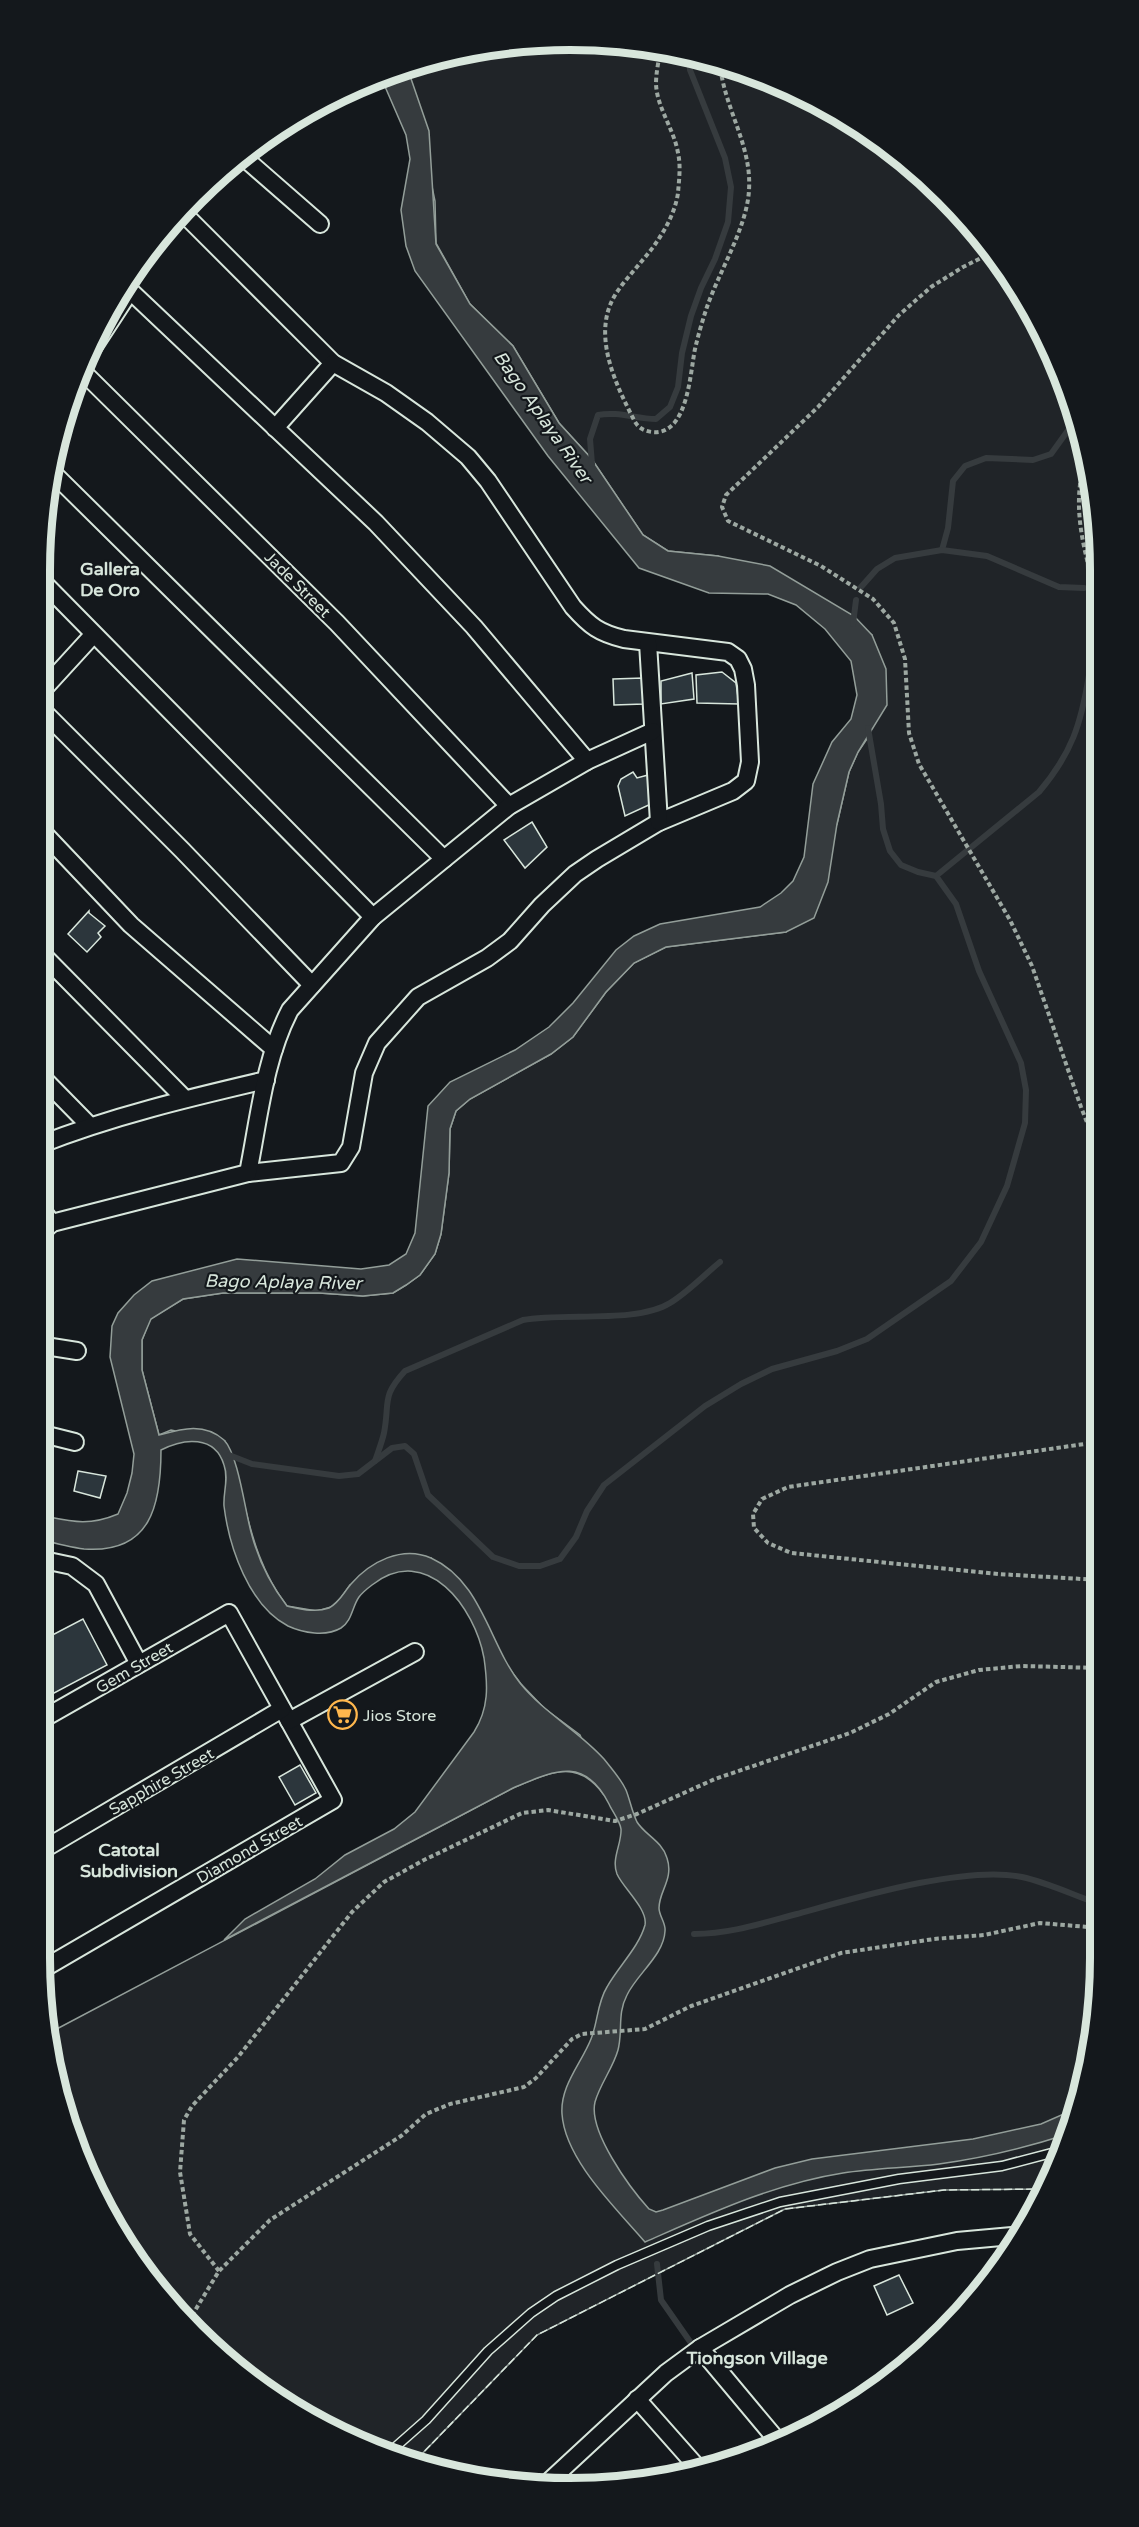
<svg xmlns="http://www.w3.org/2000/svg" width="1139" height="2527" font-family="'Varela Round',sans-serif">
  <rect width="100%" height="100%" fill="#14181c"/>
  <!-- green -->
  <path fill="#202428" stroke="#939e99" stroke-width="1.5" d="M 569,39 L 673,49 L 772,79 L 892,148 L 990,246 L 1059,366 L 1095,500 L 1100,1958 L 1090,2061 L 1060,2160 L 1042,2189 L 944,2190 L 785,2209 L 537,2335 L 417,2459 L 305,2417 L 170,2307 L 110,2222 L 67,2128 L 51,2032 L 513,1788 C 549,1773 577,1757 604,1795 L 580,1735 L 544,1708 L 521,1684 L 506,1664 L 493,1637 L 431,1558 L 350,1585 L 341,1598 L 331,1607 L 317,1611 L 287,1606 C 262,1574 252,1538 243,1499 C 238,1479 235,1460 225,1441 L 171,1430 L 159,1435 L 142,1370 L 142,1340 L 150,1319 L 183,1299 L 223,1293 L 319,1293 L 363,1296 L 393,1293 L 406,1285 L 420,1275 L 435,1254 L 441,1234 L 449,1173 L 450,1129 L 456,1111 L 470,1099 L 551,1054 L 573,1037 L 606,992 L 634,963 L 666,947 L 786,932 L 837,824 L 849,772 L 858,752 L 869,736 L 872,635 L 718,556 L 668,551 L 643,535 L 591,458 L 559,423 L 513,346 L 470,304 L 436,243 L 435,201 L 407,67 L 466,49 Z"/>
  <!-- water -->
  <path fill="#363b3e" stroke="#939e99" stroke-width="1.5" d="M 407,67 L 429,131 L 436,244 L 470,304 L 513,346 L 559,423 L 591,458 L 643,535 L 668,551 L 718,556 L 770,566 L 854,616 L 872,635 L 886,669 L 887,705 L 858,752 L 849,772 L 837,824 L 828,882 L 814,918 L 786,932 L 666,947 L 634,963 L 606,992 L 573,1037 L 551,1054 L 470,1099 L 456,1111 L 450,1129 L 449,1173 L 441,1234 L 435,1254 L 420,1275 L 406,1285 L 393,1293 L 363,1296 L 319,1293 L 223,1293 L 183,1299 L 151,1319 L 142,1340 L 142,1370 L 159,1435 C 181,1429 204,1422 224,1440 C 238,1454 245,1510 251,1532 C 258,1559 270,1584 287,1606 C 301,1609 315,1613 329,1608 C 339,1603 344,1592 351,1584 C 370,1562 402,1545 431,1558 C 482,1581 489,1644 520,1683 C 544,1713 579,1731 604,1759 C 612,1769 621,1779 626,1790 C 630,1800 632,1812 637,1822 C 645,1835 662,1841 667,1858 C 674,1879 659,1891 659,1908 C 659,1916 666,1923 665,1931 C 664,1955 637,1974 627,1995 C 617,2014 623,2031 618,2050 C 613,2068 600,2084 595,2102 C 588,2131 630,2188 649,2209 L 656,2212 L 663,2210 L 775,2168 L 812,2159 L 973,2139 L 1041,2124 L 1075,2109 L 1068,2134 C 1025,2148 983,2158 939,2164 C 907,2168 875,2168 843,2173 C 773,2184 709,2214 645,2242 C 617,2209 565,2160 562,2114 C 560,2086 581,2064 591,2039 C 598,2022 597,2003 607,1987 C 618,1967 639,1947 645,1925 C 648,1909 623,1888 617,1874 C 611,1859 622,1843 621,1829 C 620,1821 612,1811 609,1804 C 584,1755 554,1771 513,1788 L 224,1940 L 245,1919 L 315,1879 L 345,1855 L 394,1829 L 415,1812 L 474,1732 C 489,1708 488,1686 484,1658 C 475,1608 427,1542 372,1585 C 368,1588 362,1593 359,1597 C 352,1607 352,1621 341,1628 C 326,1637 303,1633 288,1626 C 249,1606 229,1547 224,1506 C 223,1492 229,1479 224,1465 C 215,1435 184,1438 161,1450 C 161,1505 151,1554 84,1549 C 69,1547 54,1543 39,1539 L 39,1515 C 70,1521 87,1527 118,1514 L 127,1493 L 132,1473 L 134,1454 L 110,1357 L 112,1326 L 118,1313 L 134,1295 L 152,1281 L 237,1259 L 361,1269 L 389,1265 L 406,1254 L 415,1233 L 428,1106 L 450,1082 L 515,1050 L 549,1027 L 573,1003 L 616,950 L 634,936 L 660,924 L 760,907 L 781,893 L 793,881 L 804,857 L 813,784 L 832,742 L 851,719 L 857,695 L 851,661 L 825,629 L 796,605 L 768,594 L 709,593 L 639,568 L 548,456 L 415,271 L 406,246 L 401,210 L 410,159 L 406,135 L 380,75 Z"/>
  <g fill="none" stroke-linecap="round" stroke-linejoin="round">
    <!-- stream -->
    <g stroke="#363b3e" stroke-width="6">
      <path d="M 592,464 L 590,439 L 598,415 C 618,411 636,419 656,419 L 670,407 L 678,387 L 682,353 L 691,316 L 701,288 L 715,259 L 728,222 L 731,187 L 725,158 L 690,70 L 690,54"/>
      <polyline points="942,550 948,528 953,481 965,466 986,458 1033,460 1051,454 1074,422"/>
      <polyline points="861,587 877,569 895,558 942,550 987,556 1059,587 1084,588"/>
      <polyline points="853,624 856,600"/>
      <path d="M 936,876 L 1039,792 C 1072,753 1081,724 1089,675"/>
      <polyline points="229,1455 252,1464 339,1476 358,1474 392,1448 405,1446 414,1454 428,1495 493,1557 519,1566 540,1566 560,1559 576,1537 587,1511 604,1485 705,1406 741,1384 772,1369 837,1351 867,1339 951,1281 981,1242 1007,1186 1025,1123 1026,1090 1021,1063 979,971 956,904 936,876 918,872 901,865 890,851 883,829 881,804 868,728"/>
      <path d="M 375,1461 C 378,1452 382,1442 384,1433 C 390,1402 381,1397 405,1371 L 523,1320 C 563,1312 636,1324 670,1303 C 688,1292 704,1275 720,1262"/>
      <path d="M 694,1934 C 730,1934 763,1923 797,1914 C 855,1898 965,1865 1022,1877 C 1045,1882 1069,1893 1091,1901 L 1100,1902"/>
      <polyline points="657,2264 661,2300 691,2343"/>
    </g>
  </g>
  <!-- building -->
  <g fill="#2c363c" stroke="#d8e6dc" stroke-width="1.5">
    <polygon points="722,672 736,683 739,704 697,703 696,675"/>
    <polygon points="692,673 694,699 661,704 661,681"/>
    <polygon points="643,678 644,704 614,705 613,679"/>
    <polygon points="633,772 637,778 648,775 653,803 625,816 618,786 621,779"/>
    <polygon points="532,822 547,847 525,868 504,840"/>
    <polygon points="89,911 89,913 105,926 98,933 101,937 87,952 68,934"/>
    <polygon points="78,1471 106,1476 100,1498 74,1491"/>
    <polygon points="83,1619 107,1665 39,1701 39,1642"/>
    <polygon points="300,1765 316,1793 295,1805 279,1777"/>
    <polygon points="899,2275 913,2303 887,2315 874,2286"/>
  </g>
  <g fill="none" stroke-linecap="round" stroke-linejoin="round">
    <defs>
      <polyline id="lane" points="392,2450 426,2420 488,2351 531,2313 556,2296 617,2265 708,2226 780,2202 899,2179 1002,2166 1063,2150"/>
      <g id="street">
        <polyline points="242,156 320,224"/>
        <path d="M 181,211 L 333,363 L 386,393 L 427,422 L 468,457 L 488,481 L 573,607 C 590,626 599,633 624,639 L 728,652 L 738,659 L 743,669 L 746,685 L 750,762 L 746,781 L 733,791 L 659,822 L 597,859 L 575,874 L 542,905 L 510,941 L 487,958 L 418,997 L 377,1043 L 364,1073 L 351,1147 L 341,1163 L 248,1173"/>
        <polyline points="123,284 376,523 474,627 587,761"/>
        <polyline points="79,368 337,623 509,806"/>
        <polyline points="79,369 130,291"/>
        <polyline points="275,428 333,363"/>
        <polyline points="49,469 444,859"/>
        <polyline points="39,578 373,917"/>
        <polyline points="648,643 659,822"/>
        <polyline points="39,694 93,635"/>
        <polyline points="39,707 182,850 312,985"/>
        <polyline points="39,828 131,925 274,1049"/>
        <polyline points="39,951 185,1099"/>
        <polyline points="39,1074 89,1125"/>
        <path d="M 39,1145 C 113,1116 189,1098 266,1080"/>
        <path d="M 39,1206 L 52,1223 L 248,1173 C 259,1119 264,1060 290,1010 L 373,917 L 509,806 L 587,761 L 653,731"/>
        <polyline points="39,1235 52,1223"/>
        <polyline points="39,1345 77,1351"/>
        <polyline points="39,1433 75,1442"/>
        <polyline points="39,1559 72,1566 96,1584 139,1664"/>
        <polyline points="39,1721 229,1613 333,1800 41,1970"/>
        <polyline points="289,1721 415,1652"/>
        <polyline points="39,1852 282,1709"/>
        <polyline points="700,2348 776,2439"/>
        <polyline points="637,2399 698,2468"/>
        <polyline points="544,2486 666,2373 700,2348 790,2295 837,2272 870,2259 957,2241 1012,2236"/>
      </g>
    </defs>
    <!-- lane casing -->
    <use href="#lane" stroke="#d8e6dc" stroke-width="11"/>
    <!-- street casing -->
    <use href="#street" stroke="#d8e6dc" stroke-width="20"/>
    <!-- path -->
    <g stroke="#9da8a2" stroke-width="4" stroke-dasharray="4.5 3" stroke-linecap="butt">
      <path d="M 661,48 C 659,59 656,72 656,84 C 657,108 674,129 678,153 C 681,166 679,180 678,193 C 675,213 665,230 654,246 C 642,262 628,276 617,292 C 590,332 615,383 634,420 C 638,428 644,431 652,432 C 688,436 690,373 695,349 C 698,336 702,322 706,310 C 718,273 747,228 749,190 C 752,145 724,108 720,64"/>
      <polyline points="993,252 963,267 931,287 899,315 818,407 726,495 722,507 728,521 821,566 873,599 894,623 905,659 909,733 919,764 1010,920 1032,966 1081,1107 1097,1148"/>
      <path d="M 1085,461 C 1071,507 1084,549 1096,594"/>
      <polyline points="1098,1442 788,1487 762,1499 753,1514 754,1528 768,1543 791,1553 998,1574 1099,1580"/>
      <polyline points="219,2271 190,2234 180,2172 184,2120 192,2106 238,2057 352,1912 384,1882 424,1860 522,1813 548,1810 615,1821 637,1814 715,1779 850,1733 889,1714 936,1682 979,1670 1022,1666 1099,1668"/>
      <polyline points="188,2322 219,2271 270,2220 401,2136 426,2114 450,2104 524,2087 536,2078 572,2039 582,2034 645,2029 691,2006 841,1953 934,1939 984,1935 1040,1923 1100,1928"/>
    </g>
    <!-- lane -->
    <use href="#lane" stroke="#14181c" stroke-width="8"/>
    <!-- street -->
    <use href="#street" stroke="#14181c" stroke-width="16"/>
    <!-- fence -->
    <polyline stroke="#d8e6dc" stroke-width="1.5" stroke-dasharray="8 3" stroke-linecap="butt" points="417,2459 537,2335 785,2209 944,2190 1042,2189"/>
  </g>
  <!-- icons -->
  <defs>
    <symbol id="supermarket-ring" viewBox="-11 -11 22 22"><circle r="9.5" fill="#14181c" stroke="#ffb74d" stroke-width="1.5"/><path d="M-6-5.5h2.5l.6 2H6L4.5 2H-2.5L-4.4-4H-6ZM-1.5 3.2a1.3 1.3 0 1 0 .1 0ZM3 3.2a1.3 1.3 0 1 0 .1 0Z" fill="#ffb74d"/></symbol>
  </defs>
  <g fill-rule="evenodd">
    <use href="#supermarket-ring" x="326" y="1698" width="33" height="33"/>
  </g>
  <g text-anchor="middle" stroke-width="4.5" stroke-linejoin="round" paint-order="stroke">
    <!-- street labels -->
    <g font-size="16" fill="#d8e6dc" stroke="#14181c">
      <text transform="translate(298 584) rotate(45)" y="6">Jade Street</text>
      <text transform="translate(134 1667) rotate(-30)" y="6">Gem Street</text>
      <text transform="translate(161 1781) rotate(-30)" y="6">Sapphire Street</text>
      <text transform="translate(249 1849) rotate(-30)" y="6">Diamond Street</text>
    </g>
    <!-- poi labels -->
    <g font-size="16" fill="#d8e6dc" stroke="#14181c" text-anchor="start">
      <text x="363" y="1721">Jios Store</text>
    </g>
    <!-- water labels -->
    <g font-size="18" font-style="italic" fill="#d8e6dc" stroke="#14181c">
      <text transform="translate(543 417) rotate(55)" y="6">Bago Aplaya River</text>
      <text transform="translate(283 1282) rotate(1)" y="6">Bago Aplaya River</text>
    </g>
    <!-- neighbourhood labels -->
    <g font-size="18" font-weight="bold" fill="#d8e6dc" stroke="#14181c">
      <text x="110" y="575">Gallera<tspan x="110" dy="21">De Oro</tspan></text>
      <text x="129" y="1856">Catotal<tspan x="129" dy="21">Subdivision</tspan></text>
      <text x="757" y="2364">Tiongson Village</text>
    </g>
  </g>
  <!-- crop -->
  <path d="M0 0H1139V2527H0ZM570 50H570A520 520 0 0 1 1090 570V1958A520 520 0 0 1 570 2478H570A520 520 0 0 1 50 1958V570A520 520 0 0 1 570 50Z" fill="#14181c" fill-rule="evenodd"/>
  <path fill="none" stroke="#d8e6dc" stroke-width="8" d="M570 50H570A520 520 0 0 1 1090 570V1958A520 520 0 0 1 570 2478H570A520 520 0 0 1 50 1958V570A520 520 0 0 1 570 50Z"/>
</svg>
